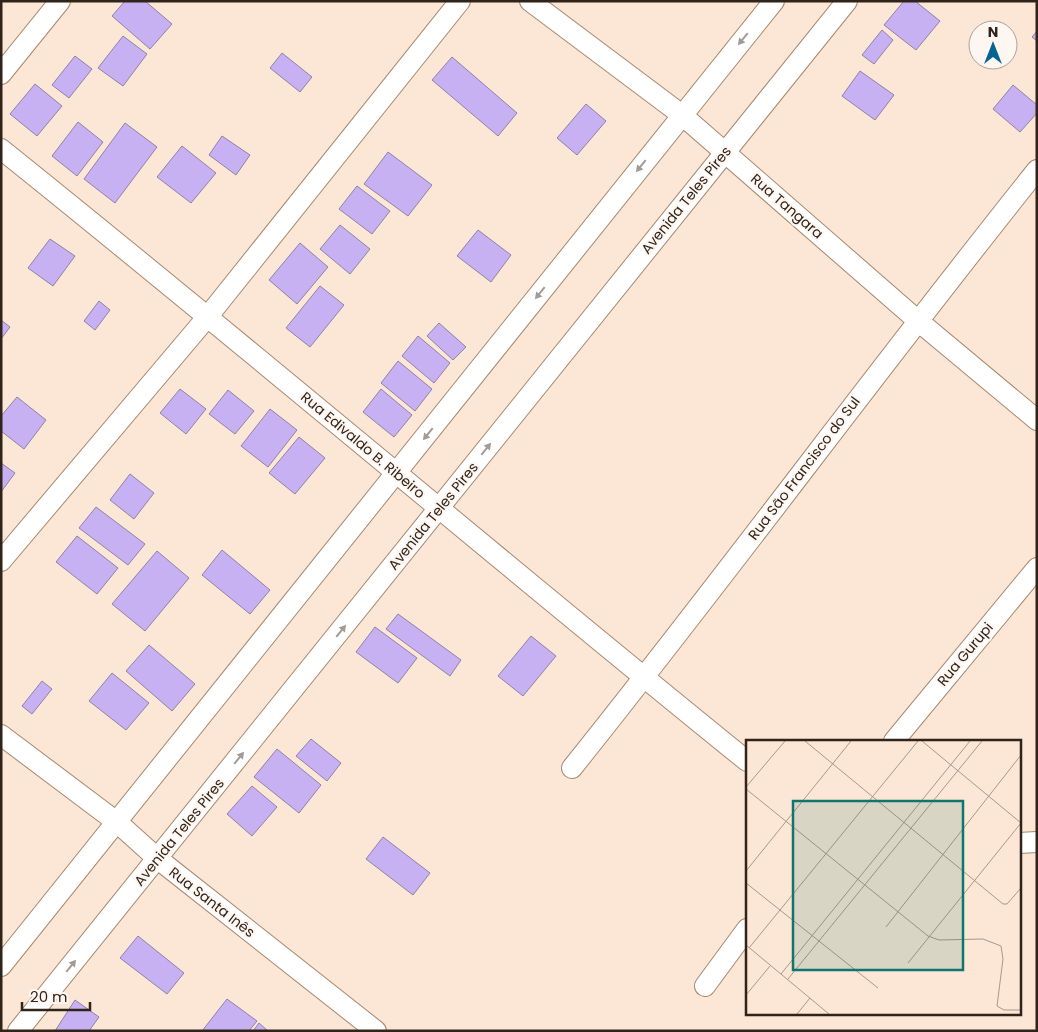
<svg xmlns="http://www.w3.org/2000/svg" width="1038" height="1032" font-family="Poppins,sans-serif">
  <rect width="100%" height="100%" fill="#fce6d5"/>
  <!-- building -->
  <g fill="#c8b1f2" stroke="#8e82a6">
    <polygon points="125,1 145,1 172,24 150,49 112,16"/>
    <polygon points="904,1 915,1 940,21 916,50 884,25"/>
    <polygon points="882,30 893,40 874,64 862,55"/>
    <polygon points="1037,31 1037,41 1032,37"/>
    <polygon points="123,36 147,54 123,86 98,68"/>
    <polygon points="282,53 312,77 300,92 270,68"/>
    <polygon points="75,56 92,69 69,98 52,85"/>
    <polygon points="452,57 517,113 498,136 432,80"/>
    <polygon points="860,71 894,95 875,120 842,96"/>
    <polygon points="35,84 62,106 37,136 10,114"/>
    <polygon points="1013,85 1037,105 1037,113 1020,132 993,109"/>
    <polygon points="586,104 606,121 577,155 557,138"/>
    <polygon points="78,122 103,142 77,176 52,156"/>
    <polygon points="125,123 157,147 115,203 84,179"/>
    <polygon points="222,136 250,155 236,175 209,155"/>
    <polygon points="182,146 216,173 191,203 157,177"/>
    <polygon points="388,152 432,185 408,216 364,184"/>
    <polygon points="357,186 390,211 372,234 339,209"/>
    <polygon points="340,225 370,249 350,274 320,249"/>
    <polygon points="478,230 511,255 491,282 457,256"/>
    <polygon points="50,239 75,256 53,286 28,268"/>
    <polygon points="300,243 328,267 297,304 269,280"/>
    <polygon points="320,286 344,305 310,347 286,328"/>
    <polygon points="99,301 110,310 95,330 84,321"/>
    <polygon points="1,320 10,327 1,339"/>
    <polygon points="439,323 466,347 453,360 427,336"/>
    <polygon points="418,336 450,363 434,383 402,356"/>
    <polygon points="398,361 432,389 415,411 381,383"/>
    <polygon points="180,389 206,409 186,434 160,413"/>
    <polygon points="381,389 412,415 394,437 363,412"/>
    <polygon points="228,390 254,411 235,434 209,414"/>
    <polygon points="17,397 46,420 24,449 1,431 1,416"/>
    <polygon points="270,409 297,430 268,467 241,446"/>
    <polygon points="299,437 325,458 295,494 269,473"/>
    <polygon points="1,463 15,473 1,492"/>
    <polygon points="130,474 154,493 134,519 110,500"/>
    <polygon points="96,507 145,544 128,565 79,528"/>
    <polygon points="77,536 118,568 97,594 56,562"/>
    <polygon points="222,550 270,590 250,614 202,575"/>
    <polygon points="157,551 189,578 145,631 112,604"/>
    <polygon points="398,614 461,660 450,676 386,629"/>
    <polygon points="375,627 417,658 398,683 356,652"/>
    <polygon points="531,636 556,656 523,696 498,676"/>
    <polygon points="149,645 195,684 172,711 126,671"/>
    <polygon points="112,673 149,703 126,730 89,701"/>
    <polygon points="42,681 52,689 32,714 22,706"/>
    <polygon points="311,739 341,763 327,781 296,756"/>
    <polygon points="277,749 321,785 299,813 254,777"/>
    <polygon points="252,786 277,807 252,836 227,814"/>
    <polygon points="383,837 430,873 413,895 366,859"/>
    <polygon points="138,936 184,973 167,994 120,958"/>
    <polygon points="227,999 257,1021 249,1031 202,1031"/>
    <polygon points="75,1000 99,1017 89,1031 55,1031"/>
    <polygon points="259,1023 268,1031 253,1031"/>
  </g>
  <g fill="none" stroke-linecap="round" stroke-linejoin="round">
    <defs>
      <g id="minor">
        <polyline points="530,1 682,115 917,320 1037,420"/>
        <polyline points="1,74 60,1"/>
        <path d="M 1,149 C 252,350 497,559 747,761"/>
        <polyline points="1,561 209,315 460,1"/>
        <polyline points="1,735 118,823 158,859 376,1031"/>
        <polyline points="894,741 1037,568"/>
        <path d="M 572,768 C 730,571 879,367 1037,170"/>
        <polyline points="1019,843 1037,842"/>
        <polyline points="1,966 774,1"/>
        <polyline points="705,986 747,929"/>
        <polyline points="18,1031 847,1"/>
      </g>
    </defs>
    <!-- minor casing -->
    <use href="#minor" stroke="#a8886e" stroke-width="22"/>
    <!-- minor -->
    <use href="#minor" stroke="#fff" stroke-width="20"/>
  </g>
  <!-- one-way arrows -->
  <defs><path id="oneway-solid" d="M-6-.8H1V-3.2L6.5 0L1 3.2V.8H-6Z" transform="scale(1.25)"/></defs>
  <g fill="#a29c98">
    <use href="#oneway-solid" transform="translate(743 39) rotate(129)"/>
    <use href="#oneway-solid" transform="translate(641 166) rotate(129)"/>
    <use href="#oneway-solid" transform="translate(540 293) rotate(129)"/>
    <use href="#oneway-solid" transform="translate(428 434) rotate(129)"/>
    <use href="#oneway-solid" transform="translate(486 449) rotate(-51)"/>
    <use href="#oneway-solid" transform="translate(341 631) rotate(-51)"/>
    <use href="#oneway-solid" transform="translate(239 758) rotate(-51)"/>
    <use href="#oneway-solid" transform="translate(71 966) rotate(-51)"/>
  </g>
  <g text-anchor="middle" stroke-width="4.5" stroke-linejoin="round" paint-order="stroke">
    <!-- street labels -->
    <g font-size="14" fill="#302319" stroke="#fef6f1">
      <text transform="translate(686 200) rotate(-51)" y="5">Avenida Teles Pires</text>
      <text transform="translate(787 206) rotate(41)" y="5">Rua Tangara</text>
      <text transform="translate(363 445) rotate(40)" y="5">Rua Edivaldo B. Ribeiro</text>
      <text transform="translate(804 468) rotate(-53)" y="5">Rua São Francisco do Sul</text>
      <text transform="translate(433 516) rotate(-51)" y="5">Avenida Teles Pires</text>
      <text transform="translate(965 654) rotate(-50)" y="5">Rua Gurupi</text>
      <text transform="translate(179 832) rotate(-51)" y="5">Avenida Teles Pires</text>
      <text transform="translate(212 902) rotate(38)" y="5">Rua Santa Inês</text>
    </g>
  </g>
  <!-- overview -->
  <g transform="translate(746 740)">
    <rect width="275" height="275" fill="#fce6d5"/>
    <path fill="none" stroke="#aa988a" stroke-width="1" d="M 59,1 L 257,164 L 261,164 L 275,148M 176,1 L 275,83M 0,47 L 39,1M 0,49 L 182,196 L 193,200 L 237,199 L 255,206 L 257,219 L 251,266 L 258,270 L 275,270M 0,131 L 105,1M 0,143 L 132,248M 140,187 L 275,15M 0,205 L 83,274M 3,208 L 172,1M 162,223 L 275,83M 35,234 L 224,1M 42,239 L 236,1M 0,255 L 24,226M 51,274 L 64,258"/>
    <path fill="#0f766e" fill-opacity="0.15" stroke="#0f766e" stroke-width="2.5" d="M 47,61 L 217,61 L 217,230 L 47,230 Z"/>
    <rect width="275" height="275" fill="none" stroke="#302319" stroke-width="2.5"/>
  </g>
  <!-- border -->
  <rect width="1038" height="1032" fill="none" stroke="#302319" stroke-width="5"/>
  <!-- north arrow -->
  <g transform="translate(993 45)"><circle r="24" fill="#fef6f1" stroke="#aca29b"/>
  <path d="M0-4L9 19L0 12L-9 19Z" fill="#076393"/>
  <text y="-8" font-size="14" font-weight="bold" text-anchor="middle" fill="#302319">N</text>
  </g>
  <!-- scale -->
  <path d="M22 1002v8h68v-8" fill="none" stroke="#302319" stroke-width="2.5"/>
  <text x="30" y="1002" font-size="15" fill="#302319" stroke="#fef6f1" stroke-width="4" paint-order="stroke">20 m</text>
</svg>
